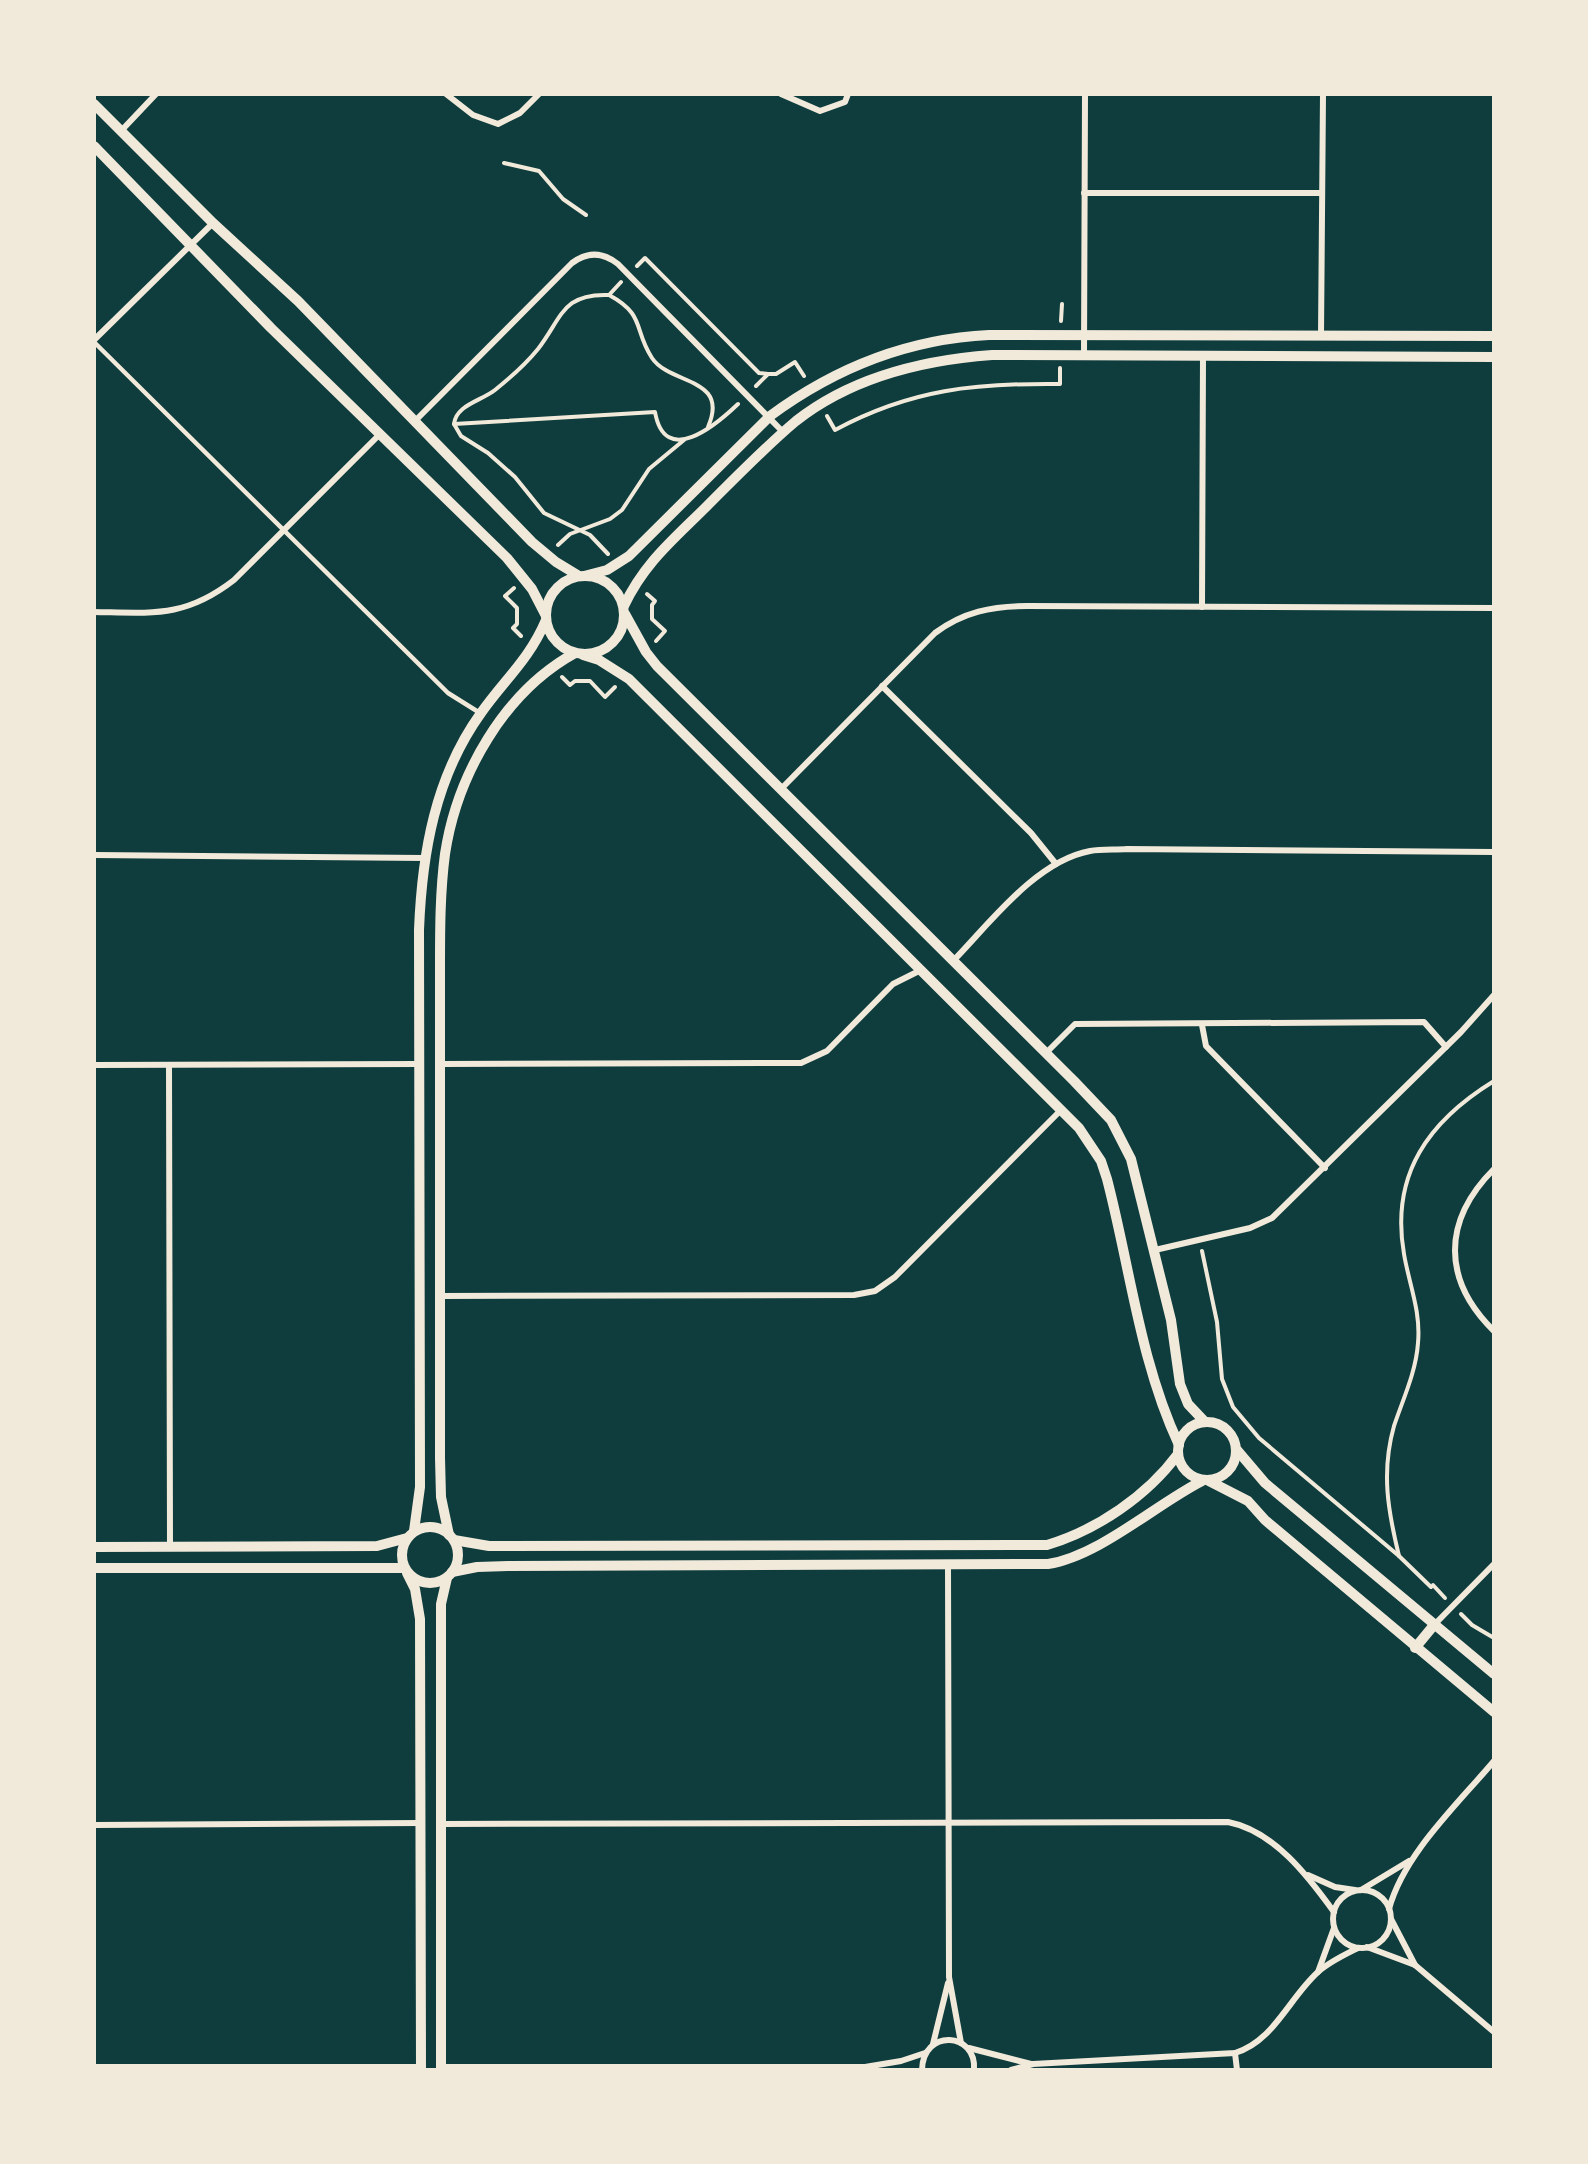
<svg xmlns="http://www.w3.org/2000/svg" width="1588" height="2164" font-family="'Archivo Narrow',sans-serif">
  <rect width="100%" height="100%" fill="#0f3d3e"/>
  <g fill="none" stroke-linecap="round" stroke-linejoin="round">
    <!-- path -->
    <g stroke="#f1e9da" stroke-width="4">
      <polyline points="504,163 539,171 563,199 586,215"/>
      <polyline points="637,266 645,258 759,373 768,374"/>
      <path d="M 609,295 C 646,315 633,329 652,358 C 670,385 730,377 708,427"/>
      <polyline points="1061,321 1062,304"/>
      <polyline points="756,386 768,374 776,374 795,362 804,376"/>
      <path d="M 827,416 L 835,430 C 911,389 976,383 1060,384 L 1060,368"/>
      <path d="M 454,424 L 655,412 C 665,468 716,425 738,404"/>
      <polyline points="558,545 570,534 610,519 622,510 649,469 684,440"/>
      <path d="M 608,554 L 590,535 L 544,513 L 515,477 L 488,453 L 461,436 L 454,424 C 456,405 481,401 495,390 C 510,378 525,365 538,349 C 562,318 562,293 609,295 L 621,282"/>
      <polyline points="514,588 505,596 517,608 517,624 513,628 521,636"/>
      <polyline points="647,594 655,601 652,605 652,619 665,631 656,641"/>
      <polyline points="562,677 570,685 575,681 590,681 605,697 615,687"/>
      <polyline points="1202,1251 1217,1322 1222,1379 1233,1407 1259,1438 1399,1556 1431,1587"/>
      <path d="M 1399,1556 C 1388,1511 1381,1472 1394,1426 C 1403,1399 1416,1372 1418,1343 C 1421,1311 1409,1284 1404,1254 C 1390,1174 1429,1121 1494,1081"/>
      <polyline points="1433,1585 1445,1598"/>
      <polyline points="1461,1614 1472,1625 1494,1638"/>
    </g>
    <!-- service -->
    <polyline stroke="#f1e9da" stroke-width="4.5" points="94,342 448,693 480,713"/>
    <!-- minor -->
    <g stroke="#f1e9da" stroke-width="6">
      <polyline points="446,94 473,115 498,124 520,113 539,94"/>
      <polyline points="781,94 820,111 845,102 848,94"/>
      <polyline points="121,131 156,94"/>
      <polyline points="1084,193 1322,193"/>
      <polyline points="1321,336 1323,94"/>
      <polyline points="94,340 213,223"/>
      <polyline points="1084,355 1085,94"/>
      <path d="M 414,422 L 572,263 C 588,251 603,252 618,264 L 784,433"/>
      <polyline points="1202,607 1203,356"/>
      <path d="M 94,612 C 153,613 185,618 234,580 L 381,433"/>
      <polyline points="882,686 1031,833 1056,864"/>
      <path d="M 781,789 L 935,633 C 963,612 992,606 1027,606 L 1494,608"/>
      <polyline points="94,855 424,858"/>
      <path d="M 954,960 C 990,923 1036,861 1090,851 C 1102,849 1115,850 1127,849 L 1494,852"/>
      <polyline points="1202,1025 1206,1046 1325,1168"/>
      <polyline points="1046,1053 1075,1024 1424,1022 1446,1047"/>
      <polyline points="441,1064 801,1063 827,1051 893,984 921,970"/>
      <polyline points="94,1065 419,1064"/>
      <polyline points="169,1065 170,1547"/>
      <path d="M 1494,1169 C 1442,1221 1442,1280 1494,1331"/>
      <polyline points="1155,1250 1250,1228 1272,1218 1461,1032 1494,995"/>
      <polyline points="440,1296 854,1295 875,1291 895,1277 1061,1110"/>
      <polyline points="948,1565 949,1977 961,2043"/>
      <polyline points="1434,1625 1494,1564"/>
      <path d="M 441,1824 L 1228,1822 C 1274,1831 1308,1876 1334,1912"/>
      <polyline points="94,1825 421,1823"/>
      <polyline points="1308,1875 1335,1887 1355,1890"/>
      <polyline points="1361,1890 1409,1861"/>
      <circle cx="1362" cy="1919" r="29"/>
      <path d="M 1389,1909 C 1404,1854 1457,1805 1494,1761"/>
      <polyline points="1391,1919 1415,1965"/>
      <polyline points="1367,1947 1415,1965 1494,2032"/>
      <polyline points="1318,1972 1334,1928"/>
      <polyline points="933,2044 948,1983"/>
      <polyline points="969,2048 1031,2064"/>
      <polyline points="1235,2053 1237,2070"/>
      <polyline points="94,2067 421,2067"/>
      <polyline points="441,2067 865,2067 901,2061 925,2053"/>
      <path d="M 922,2070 C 923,2028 977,2032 974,2070"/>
      <path d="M 1011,2070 L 1033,2064 L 1235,2053 C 1274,2041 1289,1998 1318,1972 C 1329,1962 1344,1955 1358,1948"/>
    </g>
    <!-- tertiary -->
    <g stroke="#f1e9da" stroke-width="10">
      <polyline points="94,104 213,223 298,301 532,542 556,562 579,576"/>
      <polyline points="94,146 271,328 507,558 532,589 546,616"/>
      <circle cx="585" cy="615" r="39"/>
      <path d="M 584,576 L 607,570 L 629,556 L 770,416 C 835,368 907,339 989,335 L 1494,336"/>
      <path d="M 624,606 C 644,563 674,539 707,506 C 736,477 765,447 796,421 C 852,377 923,360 992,355 L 1494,357"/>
      <polyline points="625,614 646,652 657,666 1074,1081 1111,1120 1131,1159 1171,1320 1180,1384 1188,1404 1205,1422"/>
      <path d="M 583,655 L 599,660 L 629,679 L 1079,1128 L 1101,1161 L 1107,1179 C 1130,1267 1140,1362 1179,1445"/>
      <circle cx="1207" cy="1451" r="29"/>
      <polyline points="1237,1450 1265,1483 1494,1674"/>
      <polyline points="1209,1481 1248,1501 1265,1520 1494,1712"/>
      <circle cx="430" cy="1555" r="28"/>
      <path d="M 414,1531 L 420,1487 L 419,930 C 422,853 435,777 481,713 C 505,679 529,660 546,620"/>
      <path d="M 449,1535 L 441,1497 L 440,1458 L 440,968 C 440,930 440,892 445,854 C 457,775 504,692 575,653"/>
      <path d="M 454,1540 L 489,1546 L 1047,1545 C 1097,1530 1147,1496 1178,1454"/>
      <polyline points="94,1547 377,1546 407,1538"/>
      <polyline points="94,1568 404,1568"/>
      <path d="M 452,1572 L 477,1567 L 508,1566 L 1048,1564 C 1099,1556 1155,1505 1202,1481"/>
      <polyline points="407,1573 415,1589 420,1619 421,2070"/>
      <polyline points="1415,1648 1434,1625"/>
      <polyline points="441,2070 441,1604 447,1578"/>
    </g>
  </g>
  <!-- border -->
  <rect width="1588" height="2164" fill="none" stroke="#f1e9da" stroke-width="192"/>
</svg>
